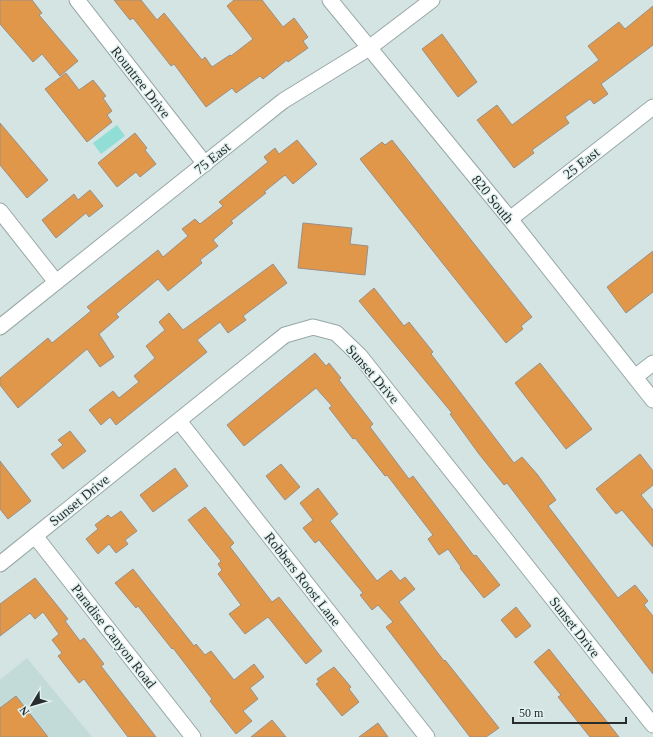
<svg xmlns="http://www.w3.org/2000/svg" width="653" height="737" font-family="'Times New Roman',serif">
  <rect width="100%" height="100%" fill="#d4e4e2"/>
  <!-- built -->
  <polygon fill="#c2dbd8" points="27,658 92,737 0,737 0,680"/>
  <!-- green -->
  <polygon fill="#91ded7" points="117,125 125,136 101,154 93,143"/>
  <!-- building -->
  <g fill="#e19749" stroke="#998f86">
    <polygon points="0,0 32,0 42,13 39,15 78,61 60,76 42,54 33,62 0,24"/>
    <polygon points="114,0 141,0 157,20 164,13 202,60 205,57 212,67 230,55 231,56 253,39 227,6 234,0 262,0 283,27 294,18 308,37 303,41 308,48 288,62 287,60 263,79 260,76 236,93 232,88 206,107 174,64 171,66 133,18 130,20"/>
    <polygon points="653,6 653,45 601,84 608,94 594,104 590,99 565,117 569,123 532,150 534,153 514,168 477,120 497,105 512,125 599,60 588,46 619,22 625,29"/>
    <polygon points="442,34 477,82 458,97 422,49"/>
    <polygon points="66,73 79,90 93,80 106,96 103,98 112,111 107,115 112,122 87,142 45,89"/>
    <polygon points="0,123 48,180 27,198 0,165"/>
    <polygon points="135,133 147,148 145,150 156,164 140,177 136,172 117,187 98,163"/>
    <polygon points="297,140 317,164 293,184 285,175 264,192 266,193 231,221 233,223 213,240 218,246 200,260 202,263 168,291 158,279 116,314 119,317 99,334 114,357 100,367 87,349 18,408 0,385 0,378 48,338 52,343 91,311 87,307 158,250 163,257 188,236 182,229 195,219 200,224 223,206 219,202 268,162 264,157 275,148 279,154"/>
    <polygon points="392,140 532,317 521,326 523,329 506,343 360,159 382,142 385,145"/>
    <polygon points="90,190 103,206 89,217 86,213 56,238 42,220 74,194 78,200"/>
    <polygon points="303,223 352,228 350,244 368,246 365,275 298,268"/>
    <polygon points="653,251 653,292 626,313 607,287"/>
    <polygon points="273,264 287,283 243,316 246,320 228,333 220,322 197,340 207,352 116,425 110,417 101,425 89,410 113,391 119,398 139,382 134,376 155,358 146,346 165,330 159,322 169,313 183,330"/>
    <polygon points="374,288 404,326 409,322 433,352 431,354 514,463 522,457 537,474 556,500 548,506 618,598 635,585 648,601 644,605 653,616 653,674 507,483 504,485 479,454 450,414 452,413 359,301"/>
    <polygon points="315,353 326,366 329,363 341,378 339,380 373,424 370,427 409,479 413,476 474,556 476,555 500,585 484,598 460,568 461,567 448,549 439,555 428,539 433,535 387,475 385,476 355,438 353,439 329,408 332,406 316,388 244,446 227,425"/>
    <polygon points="540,363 592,429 566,449 515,383"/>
    <polygon points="70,431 86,451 63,469 51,454 63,445 58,440"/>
    <polygon points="640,454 653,471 653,485 641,495 653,510 653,547 622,510 616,514 596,489"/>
    <polygon points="0,461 31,501 8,519 0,509"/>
    <polygon points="281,464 300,487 285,500 266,476"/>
    <polygon points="175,468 188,486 153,512 140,495"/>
    <polygon points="318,488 338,514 330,521 377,581 391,570 400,581 405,577 415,589 399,602 444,661 445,660 499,728 486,737 470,737 386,627 393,622 378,605 372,610 360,595 363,593 319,540 315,543 303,528 313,520 300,503"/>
    <polygon points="205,507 234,543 230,547 272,602 279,597 322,651 306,664 268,617 245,634 229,614 241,605 218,574 222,570 218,564 221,561 188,520"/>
    <polygon points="121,511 137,531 125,540 128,544 116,553 109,544 98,554 86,539 98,529 95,525 108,515 111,518"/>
    <polygon points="133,569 194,646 196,644 205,655 211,651 234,680 254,664 264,677 250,688 258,699 243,711 252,721 236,734 210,701 212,699 173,648 172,649 138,606 136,608 115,583"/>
    <polygon points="35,578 68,619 65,621 80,641 84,638 104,664 101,666 156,737 128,737 84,679 79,683 58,656 62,653 52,640 59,634 43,612 35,619 30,613 0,636 0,604"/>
    <polygon points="516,607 531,626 516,638 501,620"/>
    <polygon points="549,649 608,723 619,737 590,737 558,697 561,695 534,662"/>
    <polygon points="334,667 351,687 349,689 359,702 342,716 316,684 319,682 317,679"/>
    <polygon points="16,696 48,737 0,737 0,708"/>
    <polygon points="272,720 286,737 251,737"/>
    <polygon points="378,723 388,737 359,737"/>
  </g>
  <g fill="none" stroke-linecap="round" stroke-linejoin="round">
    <defs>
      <g id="minor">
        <polyline points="77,0 205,164"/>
        <polyline points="330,0 510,219 653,400"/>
        <polyline points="0,211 56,282"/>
        <polyline points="510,219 653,107"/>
        <polyline points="0,327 283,101 369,48 432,0"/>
        <polyline points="635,377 653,363"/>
        <polyline points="179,421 427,737"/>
        <polyline points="35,536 193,737"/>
        <polyline points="0,564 285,335 313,327 336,333 360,356 653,725"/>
      </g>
    </defs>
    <!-- minor casing -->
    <use href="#minor" stroke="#98a8a6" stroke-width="17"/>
    <!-- minor -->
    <use href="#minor" stroke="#fff" stroke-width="15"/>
  </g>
  <g text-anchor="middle" stroke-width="3" stroke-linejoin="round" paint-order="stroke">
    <!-- street labels -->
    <g font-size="14" fill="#272d2d" stroke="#e1f1ef">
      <text transform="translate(141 82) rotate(52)" y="5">Rountree Drive</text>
      <text transform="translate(212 158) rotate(-39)" y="5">75 East</text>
      <text transform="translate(581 163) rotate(-38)" y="5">25 East</text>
      <text transform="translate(493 199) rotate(51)" y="5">820 South</text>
      <text transform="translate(373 374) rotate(49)" y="5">Sunset Drive</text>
      <text transform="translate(79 500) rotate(-39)" y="5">Sunset Drive</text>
      <text transform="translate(303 579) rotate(52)" y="5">Robbers Roost Lane</text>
      <text transform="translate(575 627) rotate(52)" y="5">Sunset Drive</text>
      <text transform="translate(114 636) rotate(52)" y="5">Paradise Canyon Road</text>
    </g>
  </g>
  <!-- north arrow -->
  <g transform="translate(32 705) rotate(232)" stroke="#e1f1ef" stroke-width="3" paint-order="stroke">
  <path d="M0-3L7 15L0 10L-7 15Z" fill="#272d2d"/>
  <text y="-6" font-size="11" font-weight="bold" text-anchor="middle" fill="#272d2d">N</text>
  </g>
  <!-- scale -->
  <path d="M513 717v6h113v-6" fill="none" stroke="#272d2d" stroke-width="2"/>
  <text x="519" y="717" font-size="12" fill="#272d2d" stroke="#e1f1ef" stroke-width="3" paint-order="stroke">50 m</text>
</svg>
